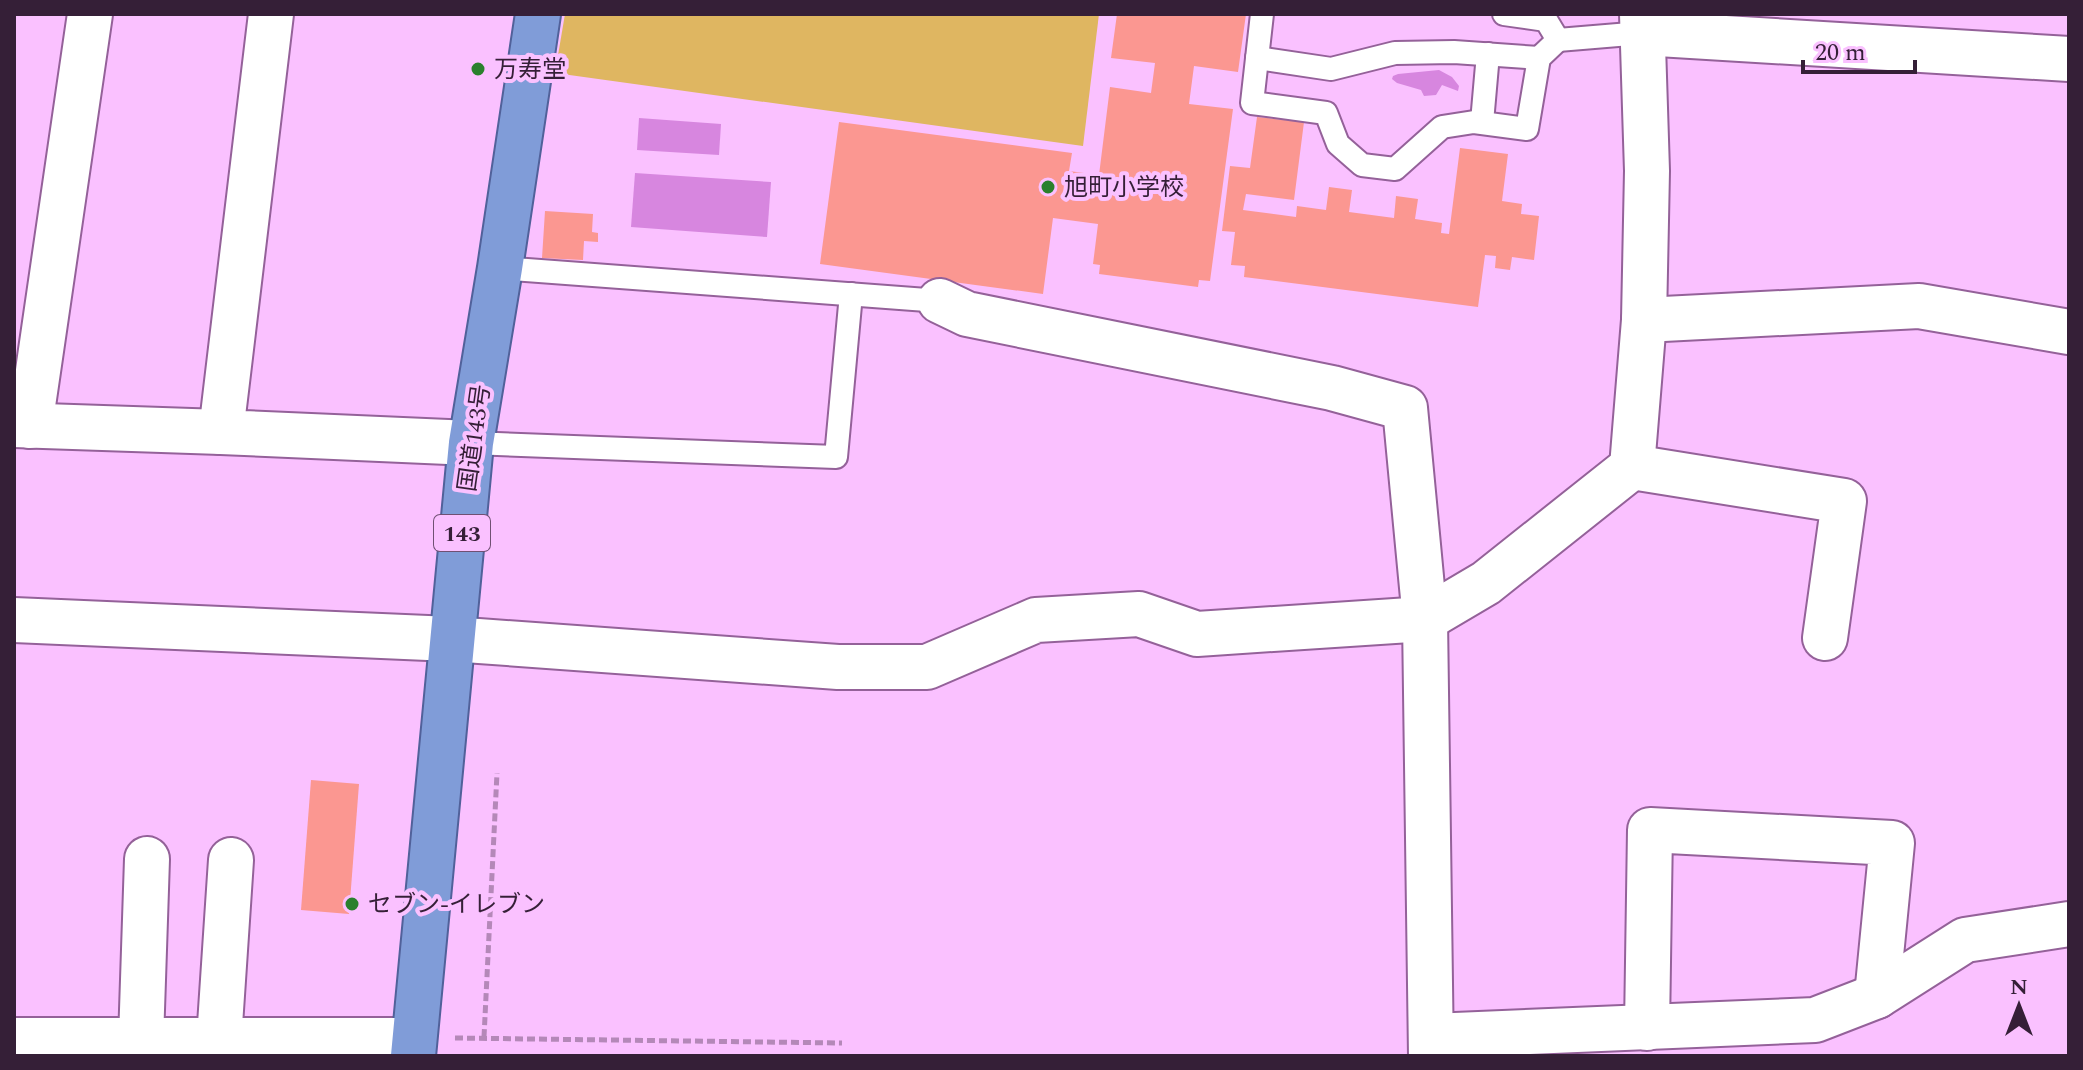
<svg xmlns="http://www.w3.org/2000/svg" width="2083" height="1070" font-family="Spectral,'Noto Sans JP',serif">
  <rect width="100%" height="100%" fill="#fac1ff"/>
  <!-- green -->
  <polygon fill="#dfb661" points="565,14 1099,14 1083,146 555,73"/>
  <!-- water -->
  <g fill="#d786df">
    <polygon points="1439,70 1452,77 1459,86 1458,91 1442,85 1436,95 1424,96 1421,90 1397,83 1392,79 1393,76 1398,74"/>
    <polygon points="639,118 721,124 719,155 637,150"/>
    <polygon points="635,173 771,182 767,237 631,227"/>
  </g>
  <!-- building -->
  <g fill="#fb9791">
    <polygon points="1117,14 1246,14 1238,72 1194,66 1189,104 1233,109 1210,281 1199,280 1198,287 1099,274 1100,265 1093,264 1098,224 1053,218 1043,294 820,264 839,122 1072,153 1069,171 1099,175 1110,87 1151,93 1155,63 1111,58"/>
    <polygon points="1257,117 1304,122 1294,200 1246,194 1243,210 1296,217 1297,206 1326,210 1329,187 1352,190 1349,212 1394,218 1396,196 1418,199 1415,219 1442,223 1441,233 1449,234 1460,148 1508,154 1502,201 1522,204 1521,214 1539,216 1534,260 1512,257 1510,270 1495,268 1496,256 1485,255 1478,307 1244,277 1245,266 1231,265 1235,232 1222,231 1230,166 1250,168"/>
    <polygon points="545,211 593,214 592,232 598,233 598,242 584,241 583,260 542,258"/>
    <polygon points="311,780 359,784 349,914 301,910"/>
  </g>
  <g fill="none" stroke-linecap="round" stroke-linejoin="round">
    <defs>
      <g id="service">
        <polyline points="1262,14 1252,103 1326,113 1338,144 1362,165 1395,169 1442,127 1474,122 1527,129 1539,58 1558,40 1546,20 1504,14"/>
        <polyline points="1558,40 1642,33"/>
        <polyline points="1257,58 1331,69 1395,53 1454,52 1539,58"/>
        <polyline points="1482,122 1488,54"/>
        <polyline points="500,268 940,301"/>
        <polyline points="471,443 836,457 851,294"/>
      </g>
      <g id="minor">
        <polyline points="271,14 221,432 471,443"/>
        <polyline points="1642,33 2069,59"/>
        <polyline points="940,301 967,314 1332,388 1405,408 1425,619 1431,1056"/>
        <polyline points="1644,320 1919,306 2069,332"/>
        <polyline points="14,425 221,432"/>
        <polyline points="30,426 90,14"/>
        <polyline points="1632,467 1844,501 1825,638"/>
        <polyline points="14,620 451,639 838,667 927,667 1036,620 1139,614 1197,634 1425,619 1486,583 1632,467 1644,320 1647,171 1642,14"/>
        <polyline points="1647,1028 1650,830 1892,843 1877,996"/>
        <polyline points="1431,1036 1815,1020 1877,996 1965,940 2069,924"/>
        <polyline points="14,1040 414,1040"/>
        <polyline points="141,1040 147,859"/>
        <polyline points="219,1040 231,860"/>
      </g>
      <polyline id="trunk" points="413,1056 471,443 500,268 538,14"/>
    </defs>
    <!-- service casing -->
    <use href="#service" stroke="#946199" stroke-width="26"/>
    <!-- minor casing -->
    <use href="#minor" stroke="#946199" stroke-width="48"/>
    <!-- trunk casing -->
    <use href="#trunk" stroke="#51619a" stroke-width="48"/>
    <!-- path -->
    <g stroke="#b488b8" stroke-width="5" stroke-dasharray="8 4" stroke-linecap="butt">
      <polyline points="484,1037 497,773"/>
      <polyline points="455,1038 842,1043"/>
    </g>
    <!-- service -->
    <use href="#service" stroke="#fff" stroke-width="22"/>
    <!-- minor -->
    <use href="#minor" stroke="#fff" stroke-width="44"/>
    <!-- trunk -->
    <use href="#trunk" stroke="#809cd8" stroke-width="44"/>
  </g>
  <!-- markers -->
  <g fill="#2a802d" stroke="#fac1ff" stroke-width="3">
    <circle cx="478" cy="69" r="8"/>
    <circle cx="1048" cy="187" r="8"/>
    <circle cx="352" cy="904" r="8"/>
  </g>
  <g text-anchor="middle" stroke-width="8" stroke-linejoin="round" paint-order="stroke">
    <!-- shield labels -->
    <rect fill="#fac1ff" stroke="#705073" stroke-width="2" x="434" y="515" width="56" height="36" rx="6"/>
    <g font-size="22" font-weight="bold" fill="#351f37">
      <text x="462" y="541">143</text>
    </g>
    <!-- poi labels -->
    <g font-size="24" fill="#351f37" stroke="#fac1ff" text-anchor="start">
      <text x="494" y="77">万寿堂</text>
      <text x="1064" y="195">旭町小学校</text>
      <text x="368" y="912">セブン-イレブン</text>
    </g>
    <!-- street labels -->
    <g font-size="24" fill="#351f37" stroke="#fac1ff">
      <text transform="translate(474 438) rotate(-82)" y="8">国道143号</text>
    </g>
  </g>
  <!-- border -->
  <rect width="2083" height="1070" fill="none" stroke="#351f37" stroke-width="32"/>
  <!-- north arrow -->
  <g transform="translate(2019 1006)" stroke="#fac1ff" stroke-width="6" paint-order="stroke">
  <path d="M0-6L14 30L0 20L-14 30Z" fill="#351f37"/>
  <text y="-12" font-size="22" font-weight="bold" text-anchor="middle" fill="#351f37">N</text>
  </g>
  <!-- scale -->
  <path d="M1803 60v12h112v-12" fill="none" stroke="#351f37" stroke-width="4"/>
  <text x="1815" y="60" font-size="24" fill="#351f37" stroke="#fac1ff" stroke-width="6" paint-order="stroke">20 m</text>
</svg>
